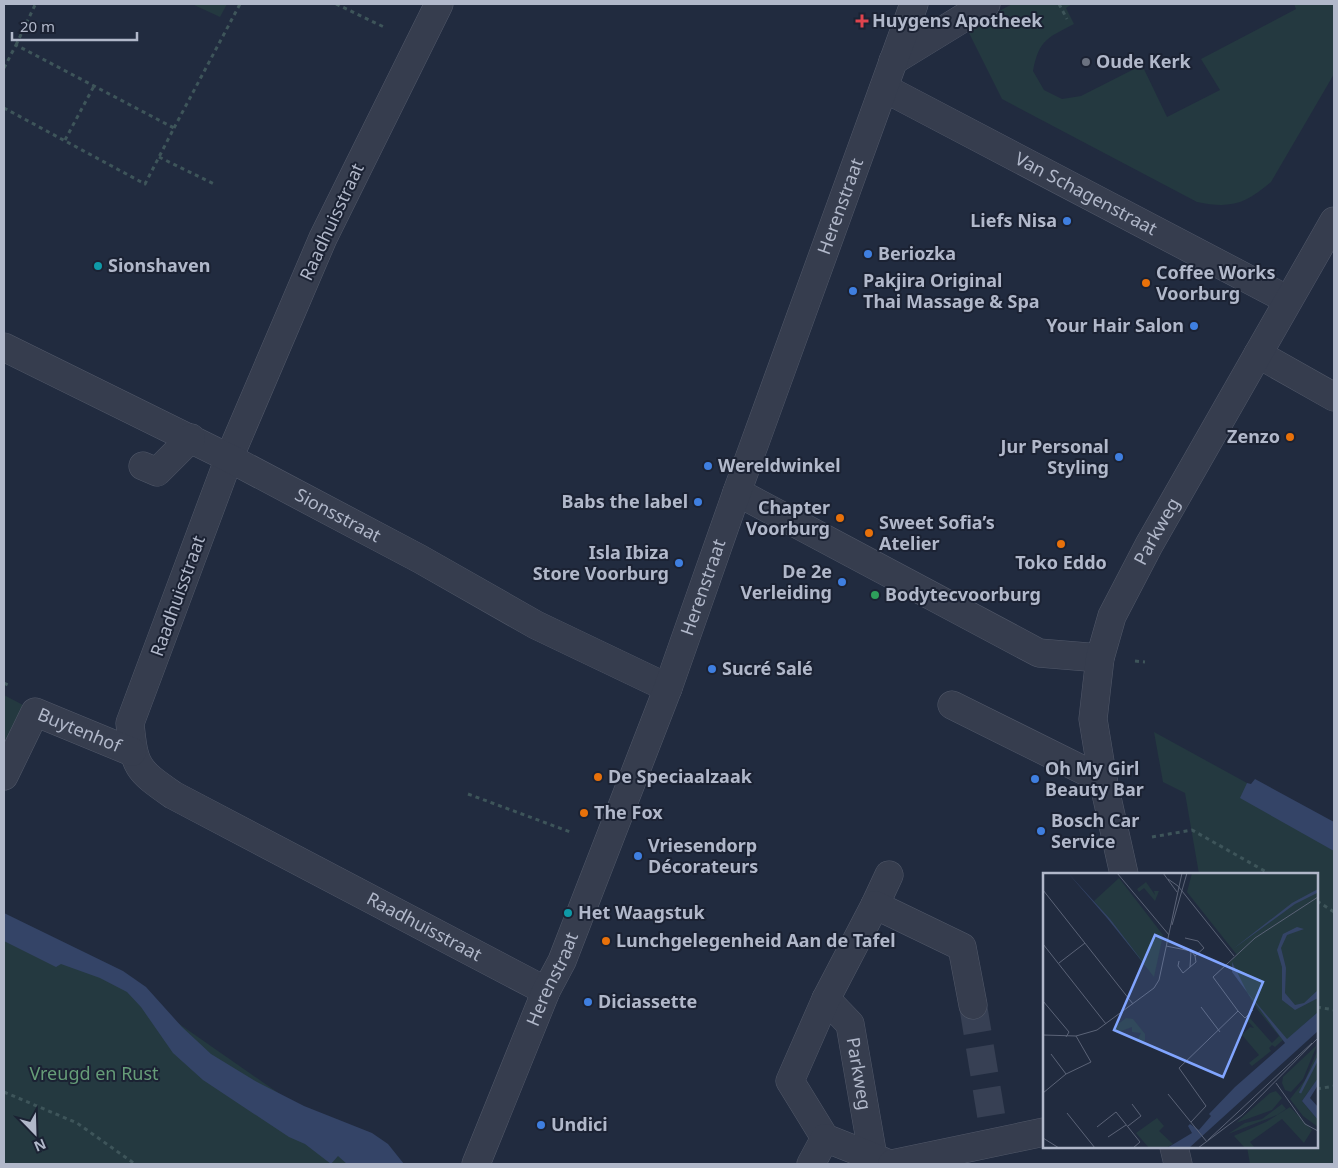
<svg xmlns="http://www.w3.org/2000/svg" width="1338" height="1168" font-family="'Noto Sans',sans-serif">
  <rect width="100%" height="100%" fill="#212b3f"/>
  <!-- green -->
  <g fill="#243940">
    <polygon points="192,4 227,4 220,17"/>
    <path d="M 1012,4 L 1072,4 L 1066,8 L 1074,24 C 1047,38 1039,40 1033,71 L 1044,90 L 1062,99 L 1081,96 L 1142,65 L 1167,117 L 1220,90 L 1201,59 L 1296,9 L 1294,4 L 1334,4 L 1334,74 L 1271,182 C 1245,204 1231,209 1197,202 L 1002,99 L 967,29 Z"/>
    <polygon points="4,695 23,705 6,740 4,739"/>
    <polygon points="1154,732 1247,783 1249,794 1334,840 1334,1164 1250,1164 1247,1147 1317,1147 1317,874 1199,874 1185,793 1163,782"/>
    <polygon points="4,921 132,991 380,1164 4,1164"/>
  </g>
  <!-- water -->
  <g fill="#344467">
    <polygon points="1255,779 1334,822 1334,851 1240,798 1247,783 1251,784"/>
    <polygon points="4,913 123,971 146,987 182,1027 211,1054 257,1082 304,1106 372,1133 388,1144 404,1164 347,1164 338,1156 331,1164 305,1144 289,1137 203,1080 173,1053 141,1007 127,992 100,978 61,964 56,967 4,941"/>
  </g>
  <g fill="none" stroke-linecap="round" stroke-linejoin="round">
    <!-- minor-tunnel -->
    <polyline stroke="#374054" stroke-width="28" stroke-dasharray="28 14" stroke-linecap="butt" points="973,1005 994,1133"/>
    <defs>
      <g id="minor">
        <path id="s1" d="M 439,4 L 323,238 L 229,458 L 130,723 C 134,767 137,770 173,795 L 546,991"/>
        <polyline points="893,61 986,4"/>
        <path id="s2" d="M 884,88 L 1288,300"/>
        <path id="s3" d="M 4,347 L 229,458 L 420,559 L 536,625 L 668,688"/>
        <polyline points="1258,354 1334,397"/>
        <polyline points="143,466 157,472 191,438"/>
        <polyline points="737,492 1039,653 1100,658"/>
        <polyline points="952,705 1103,780"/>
        <path id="s4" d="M 4,776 L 35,712 L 132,752"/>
        <path id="s5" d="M 1124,874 L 1103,780 L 1093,719 L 1100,658 L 1112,616 L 1149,545 L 1334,221"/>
        <polyline points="875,905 889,875"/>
        <path id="s6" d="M 826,999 L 850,1024 L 873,1157 L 889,1164"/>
        <polyline points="825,1138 790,1081 826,999 875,905 962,947 973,1005"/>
        <polyline points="1174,1147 1178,1164"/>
        <path id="s7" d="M 476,1164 L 546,991 L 562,961 L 668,688 L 737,492 L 914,4"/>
        <polyline points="811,1164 825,1138 873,1157"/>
        <polyline points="892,1164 1044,1132"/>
      </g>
    </defs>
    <!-- minor casing -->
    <use href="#minor" stroke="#515869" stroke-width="29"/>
    <!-- path -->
    <g stroke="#3e555a" stroke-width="3" stroke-dasharray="4 4" stroke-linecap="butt">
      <polyline points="336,4 386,28"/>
      <polyline points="1059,4 1067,19"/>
      <polyline points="16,45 35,5"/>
      <polyline points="4,68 16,45 174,128 145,184 4,108"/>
      <polyline points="174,128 240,4"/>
      <polyline points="65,140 94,86"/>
      <polyline points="159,157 216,185"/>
      <polyline points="1135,661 1145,662"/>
      <polyline points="4,683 10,686"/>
      <polyline points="468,794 573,833"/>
      <polyline points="1152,837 1192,830 1270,874"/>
      <polyline points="1317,901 1334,912"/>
      <polyline points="1317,1007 1334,1010"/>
      <polyline points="1317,1089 1334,1086"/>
      <polyline points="4,1092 77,1123 135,1164"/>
    </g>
    <!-- minor -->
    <use href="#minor" stroke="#363d4e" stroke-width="28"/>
  </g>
  <!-- markers -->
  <path fill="#e0444e" stroke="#1b2233" stroke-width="2" d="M859.5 13.5h5v5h5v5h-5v5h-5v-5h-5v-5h5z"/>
  <circle fill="#6b7280" stroke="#1b2233" stroke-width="2" cx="1086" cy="62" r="5"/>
  <g fill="#3f7fe0" stroke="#1b2233" stroke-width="2">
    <circle cx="1067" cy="221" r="5"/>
    <circle cx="868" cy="254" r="5"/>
    <circle cx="853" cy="291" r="5"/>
    <circle cx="1194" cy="326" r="5"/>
    <circle cx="1119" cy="457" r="5"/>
    <circle cx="708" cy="466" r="5"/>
    <circle cx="698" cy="502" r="5"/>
    <circle cx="679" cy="563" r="5"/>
    <circle cx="842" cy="582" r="5"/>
    <circle cx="712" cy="669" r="5"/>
    <circle cx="1035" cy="779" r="5"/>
    <circle cx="1041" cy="831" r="5"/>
    <circle cx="638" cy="856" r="5"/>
    <circle cx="588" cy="1002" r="5"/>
    <circle cx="541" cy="1125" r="5"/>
  </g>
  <g fill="#0f9aa8" stroke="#1b2233" stroke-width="2">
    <circle cx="98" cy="266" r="5"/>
    <circle cx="568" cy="913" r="5"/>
  </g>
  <g fill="#e8710a" stroke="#1b2233" stroke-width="2">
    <circle cx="1146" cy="283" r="5"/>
    <circle cx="1290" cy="437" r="5"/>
    <circle cx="840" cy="518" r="5"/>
    <circle cx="869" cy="533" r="5"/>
    <circle cx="1061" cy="544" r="5"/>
    <circle cx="598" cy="777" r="5"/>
    <circle cx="584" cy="813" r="5"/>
    <circle cx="606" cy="941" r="5"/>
  </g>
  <circle fill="#2e9e5b" stroke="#1b2233" stroke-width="2" cx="875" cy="595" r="5"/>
  <g text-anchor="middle" stroke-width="4" stroke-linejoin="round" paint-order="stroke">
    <!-- poi labels -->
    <g font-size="18" font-weight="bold" fill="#b1b8ca" stroke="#1b2233" text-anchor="start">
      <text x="872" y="27">Huygens Apotheek</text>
      <text x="1096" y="68">Oude Kerk</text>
      <text x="1057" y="227" text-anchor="end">Liefs Nisa</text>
      <text x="878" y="260">Beriozka</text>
      <text x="108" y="272">Sionshaven</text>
      <text x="1156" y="279">Coffee Works<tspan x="1156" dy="21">Voorburg</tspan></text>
      <text x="863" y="287">Pakjira Original<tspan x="863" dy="21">Thai Massage &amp; Spa</tspan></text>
      <text x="1184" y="332" text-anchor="end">Your Hair Salon</text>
      <text x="1280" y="443" text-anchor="end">Zenzo</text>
      <text x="1109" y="453" text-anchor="end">Jur Personal<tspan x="1109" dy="21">Styling</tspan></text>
      <text x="718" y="472">Wereldwinkel</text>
      <text x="688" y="508" text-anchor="end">Babs the label</text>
      <text x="830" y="514" text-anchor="end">Chapter<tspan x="830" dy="21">Voorburg</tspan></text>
      <text x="879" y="529">Sweet Sofia’s<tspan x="879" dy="21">Atelier</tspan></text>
      <text x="669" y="559" text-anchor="end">Isla Ibiza<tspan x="669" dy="21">Store Voorburg</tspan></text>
      <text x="1061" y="569" text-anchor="middle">Toko Eddo</text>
      <text x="832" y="578" text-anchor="end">De 2e<tspan x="832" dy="21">Verleiding</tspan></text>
      <text x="885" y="601">Bodytecvoorburg</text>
      <text x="722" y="675">Sucré Salé</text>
      <text x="1045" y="775">Oh My Girl<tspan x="1045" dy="21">Beauty Bar</tspan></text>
      <text x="608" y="783">De Speciaalzaak</text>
      <text x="594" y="819">The Fox</text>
      <text x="1051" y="827">Bosch Car<tspan x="1051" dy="21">Service</tspan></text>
      <text x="648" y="852">Vriesendorp<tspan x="648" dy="21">Décorateurs</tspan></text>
      <text x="578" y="919">Het Waagstuk</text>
      <text x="616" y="947">Lunchgelegenheid Aan de Tafel</text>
      <text x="598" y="1008">Diciassette</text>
      <text x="551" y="1131">Undici</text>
    </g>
    <!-- street labels -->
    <g font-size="18" fill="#b1b8ca" stroke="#1b2233">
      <text dy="6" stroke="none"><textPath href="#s2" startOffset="228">Van Schagenstraat</textPath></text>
      <text dy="6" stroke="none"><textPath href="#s7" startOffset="1025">Herenstraat</textPath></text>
      <text transform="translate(332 222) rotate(-65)" y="6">Raadhuisstraat</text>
      <text dy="6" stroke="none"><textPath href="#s3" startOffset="374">Sionsstraat</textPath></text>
      <text dy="6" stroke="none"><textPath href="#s5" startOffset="359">Parkweg</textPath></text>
      <text dy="6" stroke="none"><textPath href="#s7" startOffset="620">Herenstraat</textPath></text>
      <text transform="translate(178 596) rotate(-70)" y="6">Raadhuisstraat</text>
      <text dy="6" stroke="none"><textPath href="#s4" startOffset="119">Buytenhof</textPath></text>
      <text dy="6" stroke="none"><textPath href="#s1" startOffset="1156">Raadhuisstraat</textPath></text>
      <text dy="6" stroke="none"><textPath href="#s7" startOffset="200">Herenstraat</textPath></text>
      <text dy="6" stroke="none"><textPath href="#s6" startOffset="85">Parkweg</textPath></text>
    </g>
    <!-- park labels -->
    <g font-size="18" fill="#669d78" stroke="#1b2233">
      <text x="94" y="1080">Vreugd en Rust</text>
    </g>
  </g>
  <!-- overview -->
  <g transform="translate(1043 873)">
    <rect width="275" height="275" fill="#212b3f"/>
    <path d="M 149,0 L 275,0 L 275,139 L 245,166 L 241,166 L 232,174 L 229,172 L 226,175 L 228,178 L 209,193 L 206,190 L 216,182 L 199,162 L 207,154 L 211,155 L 203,146 L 205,143 L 229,170 L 236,163 L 214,136 L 186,90 L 194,82 L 144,19 ZM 76,5 L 120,62 L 111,104 L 51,28 ZM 103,9 L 112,22 L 111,18 L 116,18 L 112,28 L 101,15 L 96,19 L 94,16 ZM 83,145 L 90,146 L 102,161 L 102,168 L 93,169 L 98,160 L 89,159 L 89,154 L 73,160 L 70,155 ZM 274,172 L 260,206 L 248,219 L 242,217 L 239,210 L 240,204 ZM 275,176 L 275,205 L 259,228 L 275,247 L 275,254 L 260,243 L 247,226 L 262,207 ZM 233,218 L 239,225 L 229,237 L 193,250 L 227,220 ZM 239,231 L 243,236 L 234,242 L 185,261 L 202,250 L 219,246 ZM 247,234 L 269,257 L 261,270 L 239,246 L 207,269 L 212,275 L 202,275 L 191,263 L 186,265 L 223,249 ZM 114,245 L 121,253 L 116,258 L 130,271 L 123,275 L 106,275 L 93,260 Z" fill="#243940"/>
    <path d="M 25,0 L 67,46 L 106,97 L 64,45 ZM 275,16 L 274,20 L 252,31 L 190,76 L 249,30 ZM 254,54 L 261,56 L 244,62 L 238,75 L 243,95 L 242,120 L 252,132 L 261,130 L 275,117 L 275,125 L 252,137 L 239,127 L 239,94 L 234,77 L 240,61 ZM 189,89 L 204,119 L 244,166 L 275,139 L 275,158 L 146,275 L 124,275 L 149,260 L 145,253 L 147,251 L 156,257 L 168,243 L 166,241 L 192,214 L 242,170 L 189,99 ZM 275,205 L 275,212 L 267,225 L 275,234 L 275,247 L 259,228 Z" fill="#344467"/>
    <path fill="none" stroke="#344467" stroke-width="2.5" d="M 257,220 L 275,185"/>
    <path fill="none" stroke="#5b6377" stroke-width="1" d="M 74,0 L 126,62M 120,0 L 134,19M 125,6 L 135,13 L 191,83M 0,17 L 90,131M 129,52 L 144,0M 142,65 L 155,68 L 161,75 L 152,83 L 149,79M 0,71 L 63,151M 123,73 L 148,78 L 147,94M 136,88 L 135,93 L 140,100 L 153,89 L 152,83M 16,90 L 42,70M 0,128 L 26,159 L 23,164M 158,134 L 177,159M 195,138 L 202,145 L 210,137M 0,162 L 33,163 L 54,157 L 111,115 L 116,107 L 139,0M 8,181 L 23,201M 233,210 L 262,251 L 275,258M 0,220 L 23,201 L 48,189 L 33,163M 125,221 L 164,269M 24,240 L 52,275M 148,249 L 163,233 L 136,195 L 195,138 L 170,104 L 212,65 L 275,24M 85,253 L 98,243 L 89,231M 54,254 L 73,239 L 97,269 L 90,275M 65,264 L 83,252M 0,265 L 16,275M 165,267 L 269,170M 155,275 L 199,242 L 274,166"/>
    <path fill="#81a5ff" fill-opacity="0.15" stroke="#81a5ff" stroke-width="2.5" d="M 112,62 L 220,109 L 180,204 L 71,157 Z"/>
    <rect width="275" height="275" fill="none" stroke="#b1b8ca" stroke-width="2.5"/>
  </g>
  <!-- border -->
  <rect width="1338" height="1168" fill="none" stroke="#b1b8ca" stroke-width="10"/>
  <!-- north arrow -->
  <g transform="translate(35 1133) rotate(157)" stroke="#1b2233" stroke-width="4" paint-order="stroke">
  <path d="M0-4L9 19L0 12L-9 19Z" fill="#b1b8ca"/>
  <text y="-8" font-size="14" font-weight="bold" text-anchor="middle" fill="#b1b8ca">N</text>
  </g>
  <!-- scale -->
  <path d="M12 32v8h125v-8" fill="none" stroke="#b1b8ca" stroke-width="2.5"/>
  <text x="20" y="32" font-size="15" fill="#b1b8ca" stroke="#1b2233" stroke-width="4" paint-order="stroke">20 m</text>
</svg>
